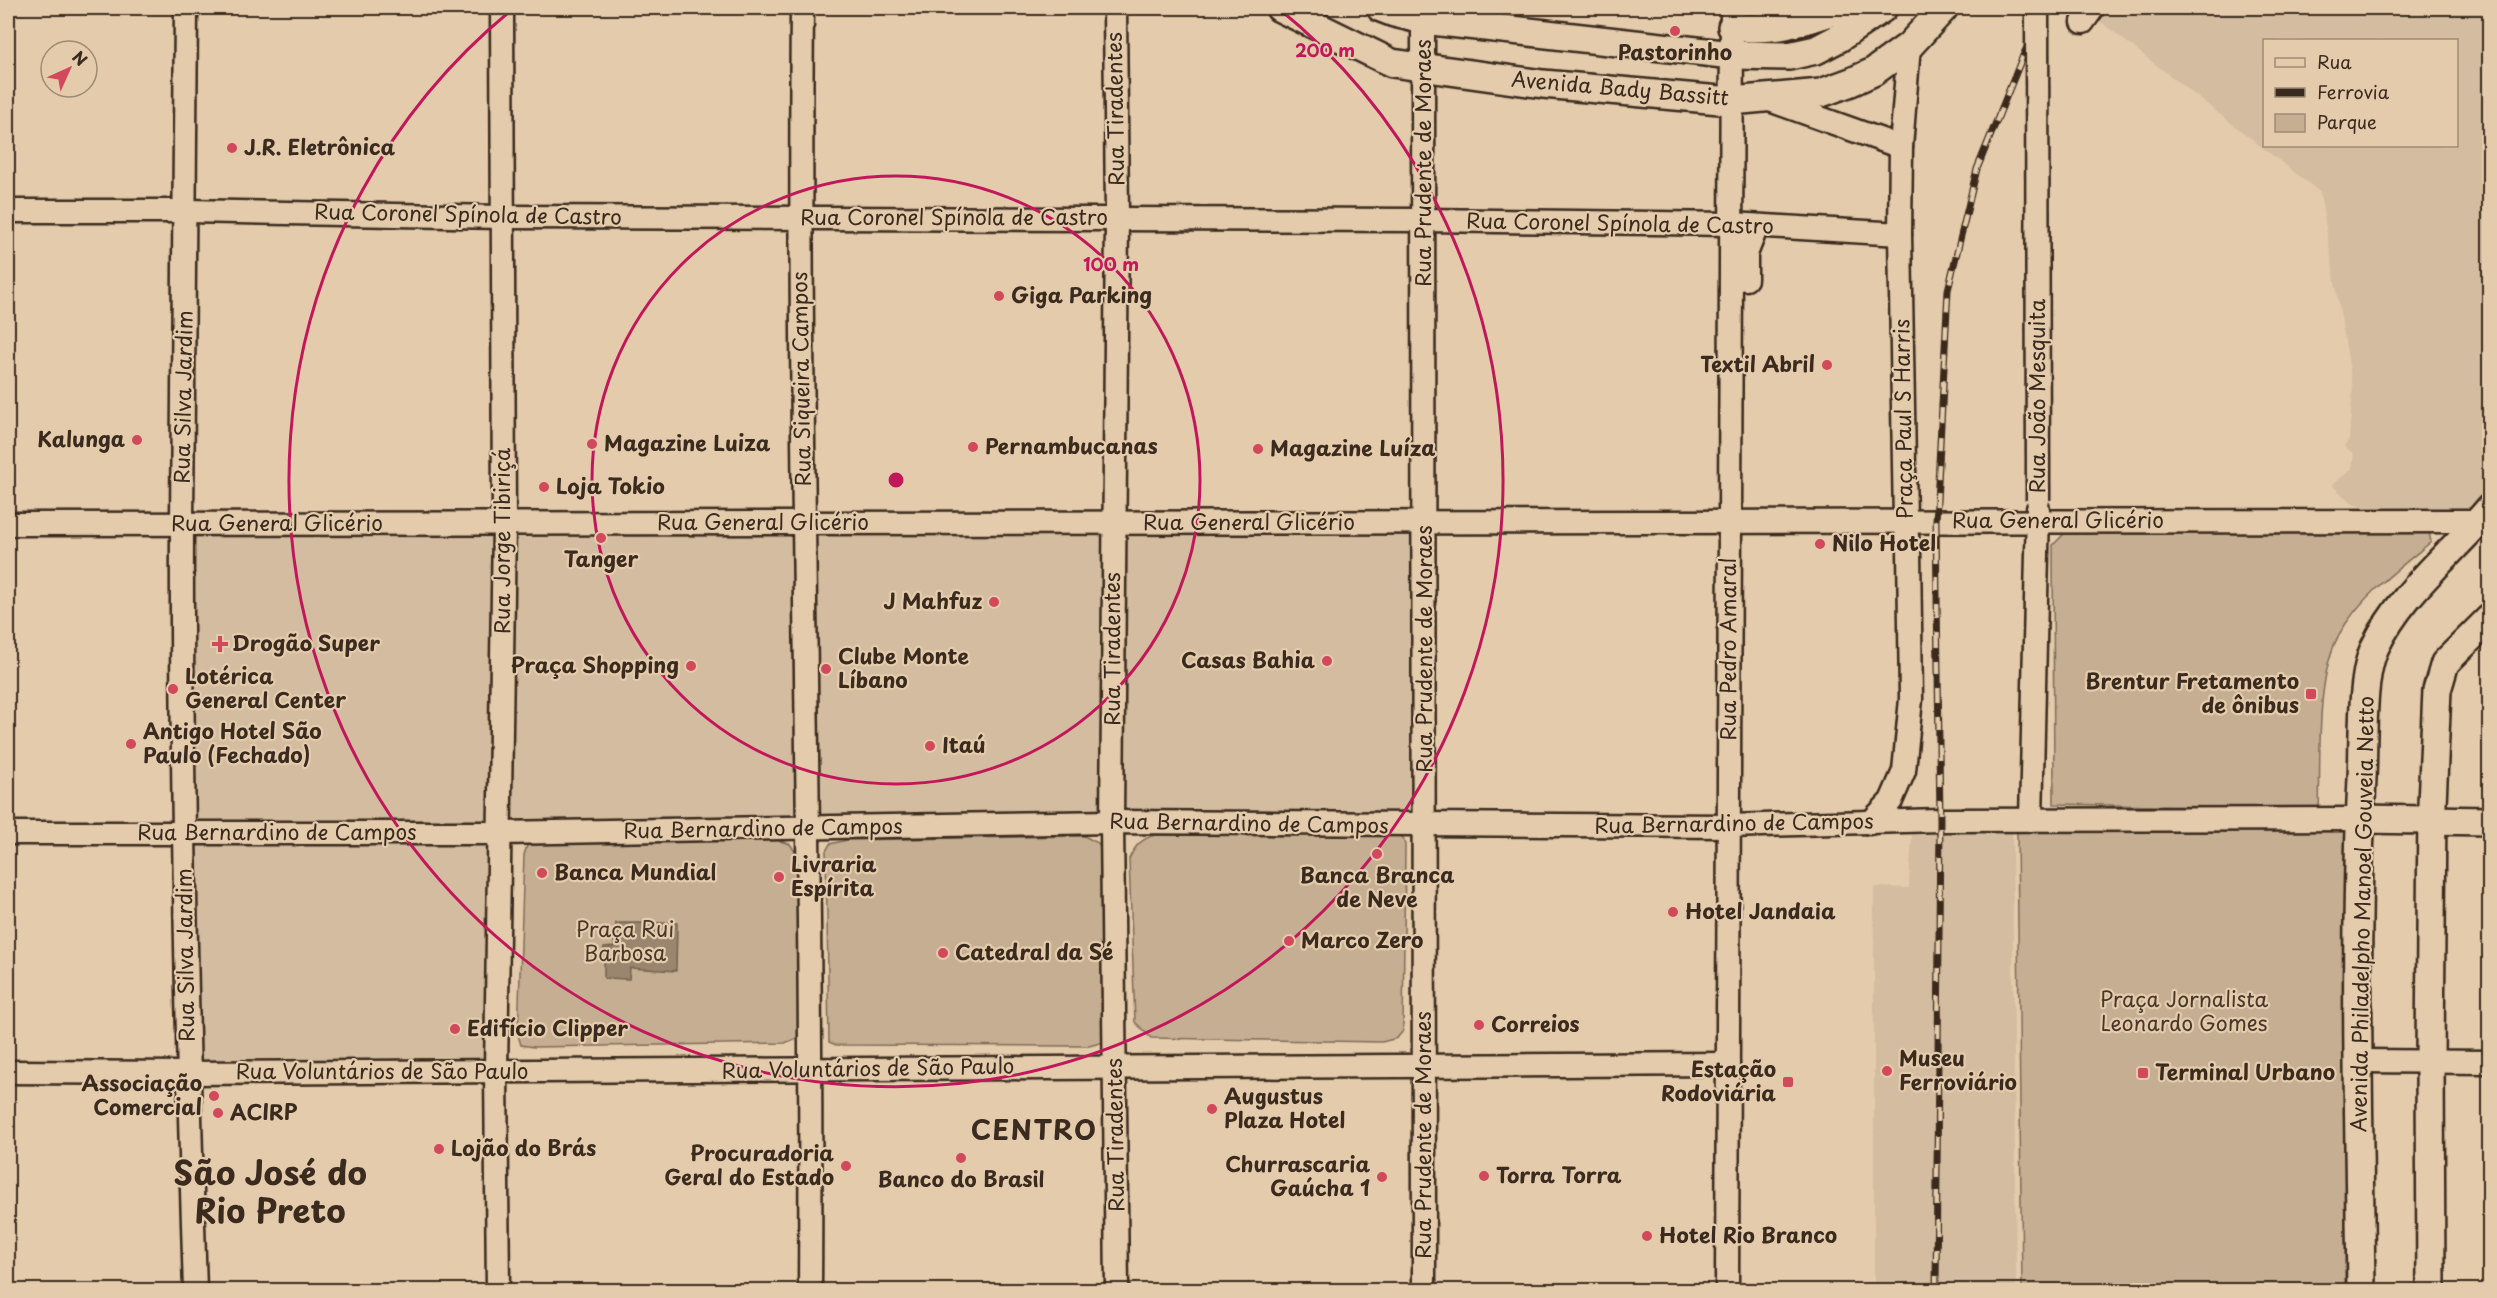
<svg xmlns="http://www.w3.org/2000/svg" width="2497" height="1298" font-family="'Playpen Sans',sans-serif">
  <rect width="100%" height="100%" fill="#e3cbac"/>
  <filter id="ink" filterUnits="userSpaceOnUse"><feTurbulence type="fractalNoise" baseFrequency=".0167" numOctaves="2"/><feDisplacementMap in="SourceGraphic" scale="12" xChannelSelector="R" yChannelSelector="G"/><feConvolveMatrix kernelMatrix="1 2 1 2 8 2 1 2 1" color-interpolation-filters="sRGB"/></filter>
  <g filter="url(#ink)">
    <!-- built -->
    <g fill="#d3bc9f" fill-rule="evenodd">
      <path d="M 2109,8 L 2489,8 L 2490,485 L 2474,504 L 2461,511 L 2370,508 L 2353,504 L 2332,485 L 2352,469 L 2354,454 L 2344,446 L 2349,440 L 2353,388 L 2320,192 L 2101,22 ZM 2264,40 L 2456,40 L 2456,146 L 2264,146 Z"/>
      <polygon points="1422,527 1421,818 489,824 492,1070 190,1072 189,530"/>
      <polygon points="2012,830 2016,1290 1874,1290 1874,887 1909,888 1912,835"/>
    </g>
    <!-- green -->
    <g fill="#c5ae92" stroke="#806c58" stroke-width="1.5">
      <path d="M 2070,532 L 2429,532 L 2431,542 C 2398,569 2362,595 2340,633 C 2315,675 2321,759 2319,809 L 2054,804 L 2053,545 L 2064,534 Z"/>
      <polygon points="2351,829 2345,1290 2022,1290 2017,832"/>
      <path d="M 1397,834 L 1403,838 L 1405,845 L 1403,1031 L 1397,1038 L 1382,1042 L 1151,1038 L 1135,1022 L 1129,859 C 1135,846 1141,839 1155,835 Z"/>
      <polygon points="1084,836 1098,843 1102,851 1104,1042 1089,1046 836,1045 829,1042 826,851 830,844 847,840"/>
      <polygon points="541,840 776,840 790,844 798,856 800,1033 797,1038 785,1043 534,1047 521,1045 518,1035 524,855 528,843"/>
    </g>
    <!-- water -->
    <polygon fill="#9a866e" stroke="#74614e" stroke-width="1.5" points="616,923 677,923 676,971 630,968 629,979 604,978 604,948 614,947"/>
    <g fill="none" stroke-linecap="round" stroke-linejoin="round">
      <defs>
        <g id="minor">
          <path d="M 186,8 C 186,179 183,351 182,523 C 181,779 187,1035 195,1290"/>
          <path d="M 802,8 C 798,435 813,863 810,1290"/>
          <polyline points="1115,8 1117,218 1112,822 1117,1290"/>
          <polyline points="1423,8 1424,1290"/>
          <polyline points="2083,22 2093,8"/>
          <polyline points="1764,98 1901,147"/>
          <polyline points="8,211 186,211 502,217 1424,220 1732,224 1900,234"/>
          <polyline points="1746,279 1746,254 1757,226"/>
          <polyline points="8,524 2479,521"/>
          <polyline points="2031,820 2038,509"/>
          <polyline points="1870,823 1891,801 1904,771 1911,699 1909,550 1905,522 1900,234 1901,147 1909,46"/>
          <polyline points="8,833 499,833 1112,822 1729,826 1940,820 2360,819"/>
          <polyline points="2358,1061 2490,1062"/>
          <polyline points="8,1072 188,1073 1728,1064"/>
          <polyline points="498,1290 496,1071 504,524 502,8"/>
          <polyline points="1727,1290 1732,8"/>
        </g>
        <g id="major">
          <polyline points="1280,8 1392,63 1543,84 1731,101 1821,93 1851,82 1873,72 1909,46 1944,8"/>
          <polyline points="1381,8 1394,13 1423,20 1732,55 1789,56 1816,50 1839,38 1883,8"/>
          <path d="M 1732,27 C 1778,31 1801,22 1843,8"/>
          <polyline points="2360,819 2490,821"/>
          <path d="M 2361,1290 C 2359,1120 2354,948 2362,778 C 2364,742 2360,679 2375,647 C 2401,592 2452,554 2490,508"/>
          <polyline points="2431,1290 2430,1060 2432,804 2437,690 2445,663 2490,618"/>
        </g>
      </defs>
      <!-- minor casing -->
      <use href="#minor" stroke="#3b2a1e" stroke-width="27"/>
      <!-- major casing -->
      <use href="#major" stroke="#3b2a1e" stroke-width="32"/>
      <!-- minor -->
      <use href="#minor" stroke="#e3cbac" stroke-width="22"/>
      <!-- major -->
      <use href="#major" stroke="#e3cbac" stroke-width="27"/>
      <defs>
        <polyline id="rail" points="1936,1290 1940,820 1936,521 1948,290 1977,169 2022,58 2045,8"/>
      </defs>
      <!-- rail casing -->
      <use href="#rail" stroke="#3b2a1e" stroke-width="7"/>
      <!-- rail -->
      <use href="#rail" stroke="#e3cbac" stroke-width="4.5" stroke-dasharray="14" stroke-linecap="butt"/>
      <defs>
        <polyline id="minor-bridge" points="2037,8 2038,500"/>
      </defs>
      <!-- minor-bridge casing -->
      <use href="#minor-bridge" stroke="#3b2a1e" stroke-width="27" stroke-linecap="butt"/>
      <!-- minor-bridge -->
      <use href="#minor-bridge" stroke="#e3cbac" stroke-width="22"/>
    </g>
  </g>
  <!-- distance rings -->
  <g fill="none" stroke="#c2185b" stroke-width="3">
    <circle cx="896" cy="480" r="304"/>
    <path d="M1278 8A607 607 0 1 1 514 8"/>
  </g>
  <!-- markers -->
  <g fill="#d1495b" stroke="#e3cbac" stroke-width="2">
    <circle cx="1675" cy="31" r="6"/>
    <circle cx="232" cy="148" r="6"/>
    <circle cx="999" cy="296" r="6"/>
    <circle cx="1827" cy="365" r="6"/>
    <circle cx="137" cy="440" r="6"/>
    <circle cx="592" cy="444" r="6"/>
    <circle cx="973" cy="447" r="6"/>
    <circle cx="1258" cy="449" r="6"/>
    <circle cx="544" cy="487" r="6"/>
    <circle cx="601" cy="538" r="6"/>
    <circle cx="1820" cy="544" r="6"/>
    <circle cx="994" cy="602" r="6"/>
    <path d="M217 635h6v6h6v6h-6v6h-6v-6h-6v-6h6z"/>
    <circle cx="1327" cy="661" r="6"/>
    <circle cx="691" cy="666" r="6"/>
    <circle cx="826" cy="669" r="6"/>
    <circle cx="173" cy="689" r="6"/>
    <rect x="2305" y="688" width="12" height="12" rx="3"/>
    <circle cx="131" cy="744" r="6"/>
    <circle cx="930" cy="746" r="6"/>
    <circle cx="1377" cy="854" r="6"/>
    <circle cx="542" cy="873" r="6"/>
    <circle cx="779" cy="877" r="6"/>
    <circle cx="1673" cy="912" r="6"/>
    <circle cx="1289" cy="941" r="6"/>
    <circle cx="943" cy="953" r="6"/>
    <circle cx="1479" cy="1025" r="6"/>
    <circle cx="455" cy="1029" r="6"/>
    <circle cx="1887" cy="1071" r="6"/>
    <rect x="2137" y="1067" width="12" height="12" rx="3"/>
    <rect x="1782" y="1076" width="12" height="12" rx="3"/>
    <circle cx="214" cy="1096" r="6"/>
    <circle cx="1212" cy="1109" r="6"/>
    <circle cx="218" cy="1113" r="6"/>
    <circle cx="439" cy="1149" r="6"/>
    <circle cx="961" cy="1158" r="6"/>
    <circle cx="846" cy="1166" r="6"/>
    <circle cx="1484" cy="1176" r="6"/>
    <circle cx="1382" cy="1177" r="6"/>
    <circle cx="1647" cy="1236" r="6"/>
  </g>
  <g text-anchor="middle" stroke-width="4.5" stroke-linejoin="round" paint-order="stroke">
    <!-- poi labels -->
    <g font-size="21" font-weight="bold" fill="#3b2a1e" stroke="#e3cbac" text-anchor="start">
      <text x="1675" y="60" text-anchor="middle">Pastorinho</text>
      <text x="244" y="155">J.R. Eletrônica</text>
      <text x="1011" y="303">Giga Parking</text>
      <text x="1815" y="372" text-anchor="end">Textil Abril</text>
      <text x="125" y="447" text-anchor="end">Kalunga</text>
      <text x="604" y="451">Magazine Luiza</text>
      <text x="985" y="454">Pernambucanas</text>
      <text x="1270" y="456">Magazine Luíza</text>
      <text x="556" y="494">Loja Tokio</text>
      <text x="1832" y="551">Nilo Hotel</text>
      <text x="601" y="567" text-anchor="middle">Tanger</text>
      <text x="982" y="609" text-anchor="end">J Mahfuz</text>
      <text x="232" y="651">Drogão Super</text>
      <text x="838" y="664">Clube Monte<tspan x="838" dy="24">Líbano</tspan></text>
      <text x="1315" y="668" text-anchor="end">Casas Bahia</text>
      <text x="679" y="673" text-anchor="end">Praça Shopping</text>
      <text x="185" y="684">Lotérica<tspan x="185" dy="24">General Center</tspan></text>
      <text x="2299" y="689" text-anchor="end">Brentur Fretamento<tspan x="2299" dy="24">de ônibus</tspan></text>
      <text x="143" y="739">Antigo Hotel São<tspan x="143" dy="24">Paulo (Fechado)</tspan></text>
      <text x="942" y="753">Itaú</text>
      <text x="791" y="872">Livraria<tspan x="791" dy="24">Espírita</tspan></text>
      <text x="554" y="880">Banca Mundial</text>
      <text x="1377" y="883" text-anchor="middle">Banca Branca<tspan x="1377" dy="24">de Neve</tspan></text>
      <text x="1685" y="919">Hotel Jandaia</text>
      <text x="1301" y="948">Marco Zero</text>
      <text x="955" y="960">Catedral da Sé</text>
      <text x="1491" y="1032">Correios</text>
      <text x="467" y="1036">Edifício Clipper</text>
      <text x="1899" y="1066">Museu<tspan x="1899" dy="24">Ferroviário</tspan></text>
      <text x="1776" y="1077" text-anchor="end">Estação<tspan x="1776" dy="24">Rodoviária</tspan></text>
      <text x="2155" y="1080">Terminal Urbano</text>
      <text x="202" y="1091" text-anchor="end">Associação<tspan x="202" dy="24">Comercial</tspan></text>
      <text x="1224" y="1104">Augustus<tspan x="1224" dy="24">Plaza Hotel</tspan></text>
      <text x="230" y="1120">ACIRP</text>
      <text x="451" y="1156">Lojão do Brás</text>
      <text x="834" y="1161" text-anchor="end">Procuradoria<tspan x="834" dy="24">Geral do Estado</tspan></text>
      <text x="1370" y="1172" text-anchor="end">Churrascaria<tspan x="1370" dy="24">Gaúcha 1</tspan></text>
      <text x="1496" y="1183">Torra Torra</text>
      <text x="961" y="1187" text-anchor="middle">Banco do Brasil</text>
      <text x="1659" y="1243">Hotel Rio Branco</text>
    </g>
    <!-- street labels -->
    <g font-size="21" fill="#3b2a1e" stroke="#e3cbac">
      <text transform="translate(1620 89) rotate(5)" y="7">Avenida Bady Bassitt</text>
      <text transform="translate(1116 109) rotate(-91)" y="7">Rua Tiradentes</text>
      <text transform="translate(1424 163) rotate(-90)" y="7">Rua Prudente de Moraes</text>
      <text transform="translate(468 215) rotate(1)" y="7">Rua Coronel Spínola de Castro</text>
      <text x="954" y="225">Rua Coronel Spínola de Castro</text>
      <text transform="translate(1620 224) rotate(1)" y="7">Rua Coronel Spínola de Castro</text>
      <text transform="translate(802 379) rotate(-91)" y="7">Rua Siqueira Campos</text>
      <text transform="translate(2038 396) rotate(-90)" y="7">Rua João Mesquita</text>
      <text transform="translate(184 397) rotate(-89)" y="7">Rua Silva Jardim</text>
      <text transform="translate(1904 419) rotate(-91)" y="7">Praça Paul S Harris</text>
      <text x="2058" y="528">Rua General Glicério</text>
      <text x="763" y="530">Rua General Glicério</text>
      <text x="1249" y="530">Rua General Glicério</text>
      <text x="277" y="531">Rua General Glicério</text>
      <text transform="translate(503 541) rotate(-90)" y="7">Rua Jorge Tibiriçá</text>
      <text transform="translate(1113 649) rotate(-90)" y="7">Rua Tiradentes</text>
      <text transform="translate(1425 649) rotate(-90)" y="7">Rua Prudente de Moraes</text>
      <text transform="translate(1729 649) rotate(-90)" y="7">Rua Pedro Amaral</text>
      <text transform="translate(1249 824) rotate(1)" y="7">Rua Bernardino de Campos</text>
      <text transform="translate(1734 824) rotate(-1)" y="7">Rua Bernardino de Campos</text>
      <text transform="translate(763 829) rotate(-1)" y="7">Rua Bernardino de Campos</text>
      <text x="277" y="840">Rua Bernardino de Campos</text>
      <text transform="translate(2363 914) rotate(-89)" y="7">Avenida Philadelpho Manoel Gouveia Netto</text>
      <text transform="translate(186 955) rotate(-91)" y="7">Rua Silva Jardim</text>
      <text transform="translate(868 1069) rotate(-1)" y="7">Rua Voluntários de São Paulo</text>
      <text x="382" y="1079">Rua Voluntários de São Paulo</text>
      <text transform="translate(1116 1135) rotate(-91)" y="7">Rua Tiradentes</text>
      <text transform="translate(1424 1135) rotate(-90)" y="7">Rua Prudente de Moraes</text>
    </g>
    <!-- park labels -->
    <g font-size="21" fill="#49372a" stroke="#e3cbac">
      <text x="625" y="937">Praça Rui<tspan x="625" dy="24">Barbosa</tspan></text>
      <text x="2184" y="1007">Praça Jornalista<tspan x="2184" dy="24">Leonardo Gomes</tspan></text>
    </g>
    <!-- district labels -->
    <g font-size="27" font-weight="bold" letter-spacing="1.5" fill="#3b2a1e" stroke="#e3cbac">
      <text x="1034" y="1140">CENTRO</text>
    </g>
    <!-- town labels -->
    <g font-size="33" font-weight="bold" fill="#3b2a1e" stroke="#e3cbac">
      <text x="270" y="1185">São José do<tspan x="270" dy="38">Rio Preto</tspan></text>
    </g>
  </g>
  <circle cx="896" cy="480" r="9" fill="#c2185b" stroke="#e3cbac" stroke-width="3"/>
  <g font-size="18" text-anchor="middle" font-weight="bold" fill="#c2185b" stroke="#e3cbac" stroke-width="4.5" stroke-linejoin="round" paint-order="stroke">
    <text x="1325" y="57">200 m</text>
    <text x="1111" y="271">100 m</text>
  </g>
  <!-- margin -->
  <rect width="2497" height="1298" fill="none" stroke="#e3cbac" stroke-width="30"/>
  <rect x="15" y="15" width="2467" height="1268" fill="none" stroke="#3b2a1e" stroke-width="2" filter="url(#ink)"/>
  <!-- legend -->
  <rect x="2263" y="39" width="195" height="108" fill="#e3cbac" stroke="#a08b73" stroke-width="1.5"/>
  <rect x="2275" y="58" width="30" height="9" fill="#e3cbac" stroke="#a08b73" stroke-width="1.5"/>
  <text x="2317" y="69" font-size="18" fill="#3b2a1e">Rua</text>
  <rect x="2275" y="88" width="30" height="9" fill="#3b2a1e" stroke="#a08b73" stroke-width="1.5"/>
  <text x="2317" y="99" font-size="18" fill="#3b2a1e">Ferrovia</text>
  <rect x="2275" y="114" width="30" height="18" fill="#c5ae92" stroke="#a08b73" stroke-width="1.5"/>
  <text x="2317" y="129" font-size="18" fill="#3b2a1e">Parque</text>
  <!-- north arrow -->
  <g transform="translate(69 69) rotate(45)"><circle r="28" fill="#e3cbac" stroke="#a08b73" stroke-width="1.5"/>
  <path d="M0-4.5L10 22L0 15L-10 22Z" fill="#d1495b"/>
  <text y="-9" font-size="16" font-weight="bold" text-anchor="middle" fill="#3b2a1e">N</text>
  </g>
</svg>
